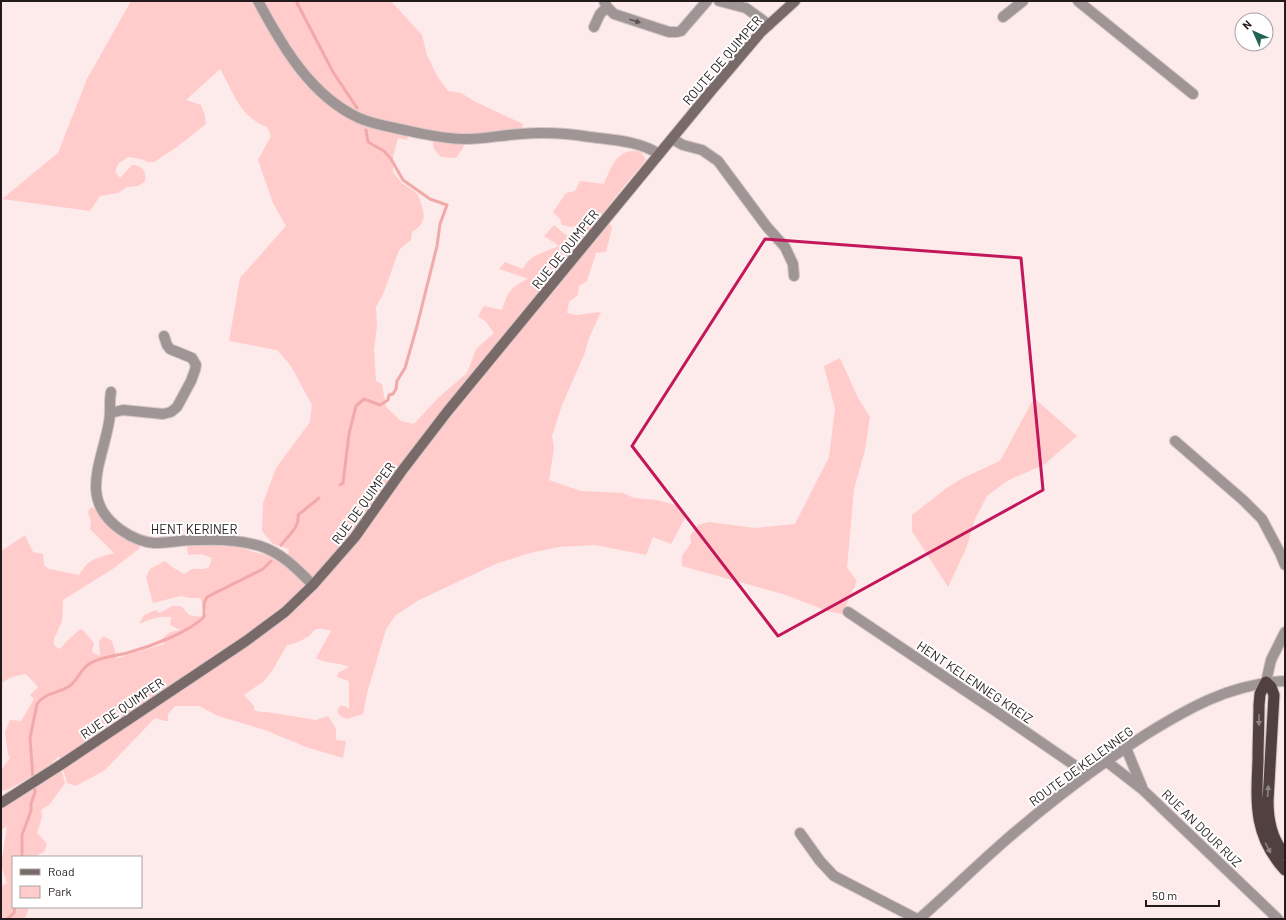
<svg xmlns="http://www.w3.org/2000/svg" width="1286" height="920" font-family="Barlow,sans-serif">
  <rect width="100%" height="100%" fill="#fdeaea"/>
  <!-- green -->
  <g fill="#ffcccb">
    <path d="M 131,1 L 391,1 L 422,35 L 427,55 L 437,76 L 448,91 L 461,93 L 476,102 L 523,124 L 521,130 L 466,135 L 463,148 L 456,158 L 441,157 L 434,149 L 433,143 L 442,139 L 409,130 L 407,140 L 398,138 L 393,157 L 393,172 L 402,183 L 418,194 C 423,211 430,221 412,232 L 411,240 L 399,250 L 384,292 L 376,307 L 377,326 L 374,350 L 376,381 L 382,384 L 386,407 L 401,421 L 414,424 L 438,398 L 467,373 L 476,349 L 494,333 L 486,322 L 478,316 L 484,306 L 502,310 C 508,292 510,287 528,279 L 499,269 L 505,262 L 523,269 C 528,255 546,252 559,246 L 544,236 L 554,225 L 567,236 L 586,225 L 570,227 L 562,225 L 560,219 L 553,212 L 566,193 L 575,191 L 580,181 L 604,184 C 611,167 618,146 641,152 L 646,160 L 625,185 L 596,222 L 609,222 L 612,228 L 606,252 L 596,253 L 587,281 L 579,286 L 578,295 L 569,302 L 567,313 L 577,315 L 601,312 L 589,338 L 584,355 L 562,405 L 552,436 L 554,448 L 549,480 L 581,491 L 623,493 L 634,498 L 657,500 L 679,506 L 685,518 L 671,544 L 653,537 L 646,555 L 595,545 L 559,547 L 530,553 L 498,563 L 419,600 L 396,615 L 386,629 L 367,693 L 363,714 L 347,719 L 340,716 L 337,711 L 340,706 L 345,706 L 349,709 L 349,681 L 337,677 L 339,672 L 349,667 C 338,662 327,664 316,658 L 331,631 C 327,630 323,628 318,629 C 314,629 313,632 311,634 C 305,640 294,644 287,645 L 272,671 L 264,681 L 244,695 L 254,706 L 254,710 L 261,712 L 266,712 L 316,720 L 328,716 L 336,729 L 336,740 L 346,741 L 343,758 L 306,747 L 265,730 L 218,716 L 199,706 L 175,706 L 168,714 L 168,721 L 165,721 L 155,718 L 105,770 L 76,786 L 67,783 L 59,756 L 48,767 L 9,789 L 1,791 L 1,770 L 10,758 L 8,754 L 5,732 L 10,720 L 21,721 L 34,699 L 30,695 L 38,687 L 26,674 C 17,675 9,677 2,683 L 3,688 L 1,689 L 1,551 L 25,535 L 33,552 L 43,554 L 44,565 L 49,569 L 79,575 C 88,559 97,558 114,553 L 90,529 L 91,521 L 88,512 L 91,507 L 100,512 L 138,544 L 140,548 L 114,568 L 63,600 L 62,621 L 54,639 L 54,645 L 59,649 L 62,647 L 64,644 L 80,629 L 83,630 L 94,643 L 92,652 L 100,656 L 99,642 L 103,636 L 112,641 L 117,658 L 164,644 L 162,639 L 170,632 L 180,630 L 170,625 L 171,617 C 159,616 150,619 139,624 L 144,615 L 156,610 L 159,613 L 172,606 L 181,606 L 189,615 L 200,617 L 207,612 L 200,598 L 190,598 L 181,596 L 153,603 L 146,577 L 150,569 L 165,561 L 172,567 L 184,574 L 192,569 L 203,569 L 209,567 L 212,558 L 201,554 L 188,555 L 187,547 L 198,542 L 228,543 L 254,552 L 273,556 L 288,557 L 289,549 L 273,544 L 262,531 L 263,503 L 276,468 L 310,422 L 312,405 L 291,366 L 277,350 L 229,341 L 240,278 L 286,226 L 273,203 L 258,160 L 271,136 L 267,127 C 238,115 235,94 220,69 L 186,100 L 201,105 L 205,116 L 206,124 L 177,147 L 154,162 L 148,162 L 141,159 L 128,157 L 118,164 L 115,172 L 120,178 L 132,165 C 141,165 147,171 145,181 L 138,186 L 127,187 L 118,193 L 100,196 L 90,211 L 2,199 L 58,153 L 87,79 Z"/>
    <polygon points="840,358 858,398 870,417 865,450 854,489 847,568 857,581 842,614 827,611 786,595 682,566 682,556 691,543 690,536 698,525 709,522 755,528 795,524 829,457 835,409 824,366"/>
    <polygon points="1034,398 1077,436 1045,464 1007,481 987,496 975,519 966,549 948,587 912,531 912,515 948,487 963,478 1000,461"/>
    <polygon points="61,769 65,783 50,804 41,810 42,817 37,833 47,844 44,852 37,855 37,857 13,857 13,907 29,907 25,919 1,919 1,886 7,883 1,866 7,826 1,830 1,806"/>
  </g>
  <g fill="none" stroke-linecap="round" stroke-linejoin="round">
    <!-- stream -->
    <g stroke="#f2a9a9" stroke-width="3">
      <polyline points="296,1 333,72 357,108"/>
      <polyline points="340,485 343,483 349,434 356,406 364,399 380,405 388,400 389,395 393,394 396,389 397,381 405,368 417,326 437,246 440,224 447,205 430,199 403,180 391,159 384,151 368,142 366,130"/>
      <path d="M 281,545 C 288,536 300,527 298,515 L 319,498"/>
      <path d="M 33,779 L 30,738 L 37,704 C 45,692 61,693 71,685 C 78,679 81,669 89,664 C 99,657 115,656 127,653 C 149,647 188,633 204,617 L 204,603 L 207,597 L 263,569 L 271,561"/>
      <polyline points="22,857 22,835 31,811 31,804 35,792 34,785"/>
      <polyline points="7,919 14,913 15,907"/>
    </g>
    <defs>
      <g id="minor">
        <path d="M 258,1 C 282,46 311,96 359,118 C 375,125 392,127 409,131 C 427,135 447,139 466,139 C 484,139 502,135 520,134 C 544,132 566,133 590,137 C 613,140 639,141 659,154"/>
        <polyline points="604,1 607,7 614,14 669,32 677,32 681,31 707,1"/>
        <polyline points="719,1 746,8 769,25"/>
        <polyline points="1078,1 1193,94"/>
        <polyline points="1003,17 1023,1"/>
        <polyline points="594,27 600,14 607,7"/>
        <polyline points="672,139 683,145 702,150 718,161 767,227 785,247 793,264 794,276"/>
        <path d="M 111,392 C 109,402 111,412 109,422 C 102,463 78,500 121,530 C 131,537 141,542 154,543 C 168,543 182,540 196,540 C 217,539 240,540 260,546 C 282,553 297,569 313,585"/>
        <polyline points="110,413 123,410 163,414 171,412 177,407 191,381 195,370 196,365 192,358 170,349 167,345 164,336"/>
        <polyline points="1175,441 1243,500 1262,519 1280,553 1285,565"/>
        <polyline points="848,612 997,712 1077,767 1086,776"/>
        <polyline points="1266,682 1271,660 1285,632"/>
        <polyline points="1126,748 1142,787"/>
        <polyline points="1106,761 1142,789 1278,919"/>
        <polyline points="800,833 820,861 834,876 917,919"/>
        <path d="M 919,919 C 949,893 977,865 1007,839 C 1051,801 1097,766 1145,735 C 1190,707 1231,684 1285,681"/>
      </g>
      <polyline id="secondary" points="1,803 62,764 246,641 285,612 313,585 355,537 401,472 447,412 711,91 761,32 795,1"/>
      <path id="trunk" d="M 1285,854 C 1271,839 1268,820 1268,801 L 1274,695 L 1271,687 L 1266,682 L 1260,694 L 1259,705 C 1259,724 1258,742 1258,761 C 1256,805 1254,836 1285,870"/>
    </defs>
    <!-- minor casing -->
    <use href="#minor" stroke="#d6c5c5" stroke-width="12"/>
    <!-- secondary casing -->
    <use href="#secondary" stroke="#d6c5c5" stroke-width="12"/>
    <!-- trunk casing -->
    <use href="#trunk" stroke="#d6c5c5" stroke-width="13"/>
    <!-- minor -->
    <use href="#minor" stroke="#9e9594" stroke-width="10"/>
    <!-- secondary -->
    <use href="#secondary" stroke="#776a69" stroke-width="10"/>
    <!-- trunk -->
    <use href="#trunk" stroke="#504040" stroke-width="11"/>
  </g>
  <!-- one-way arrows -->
  <defs><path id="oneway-solid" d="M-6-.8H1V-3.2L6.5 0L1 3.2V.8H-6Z"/></defs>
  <use fill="#5a5251" href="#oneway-solid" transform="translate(635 21) rotate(18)"/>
  <g fill="#8d8383">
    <use href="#oneway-solid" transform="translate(1259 720) rotate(91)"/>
    <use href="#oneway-solid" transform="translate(1268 791) rotate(-86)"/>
    <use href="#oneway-solid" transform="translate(1268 848) rotate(62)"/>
  </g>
  <!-- marked area -->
  <path fill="none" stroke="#c2185b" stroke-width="3" stroke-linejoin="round" d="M 765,239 L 1021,258 L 1043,490 L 778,636 L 632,446 Z"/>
  <g text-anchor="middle" stroke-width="4" stroke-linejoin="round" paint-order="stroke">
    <!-- street labels -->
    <g font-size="13" fill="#231b1b" stroke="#fff">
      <text transform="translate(722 60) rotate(-49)" y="5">ROUTE DE QUIMPER</text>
      <text transform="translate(565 249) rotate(-51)" y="5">RUE DE QUIMPER</text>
      <text transform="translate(363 503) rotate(-54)" y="5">RUE DE QUIMPER</text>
      <text x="194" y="534">HENT KERINER</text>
      <text transform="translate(975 682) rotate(34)" y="5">HENT KELENNEG KREIZ</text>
      <text transform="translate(122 708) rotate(-34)" y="5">RUE DE QUIMPER</text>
      <text transform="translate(1081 766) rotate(-36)" y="5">ROUTE DE KELENNEG</text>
      <text transform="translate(1202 828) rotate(44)" y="5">RUE AN DOUR RUZ</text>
    </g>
  </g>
  <!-- border -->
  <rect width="1286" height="920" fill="none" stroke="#231b1b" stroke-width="4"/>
  <!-- legend -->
  <rect x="12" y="856" width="130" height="52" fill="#ffffff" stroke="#a7a4a4"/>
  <rect x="20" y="869" width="20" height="6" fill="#776a69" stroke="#a7a4a4"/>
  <text x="48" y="876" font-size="12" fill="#231b1b">Road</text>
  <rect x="20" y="886" width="20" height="12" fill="#ffcccb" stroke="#a7a4a4"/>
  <text x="48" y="896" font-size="12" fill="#231b1b">Park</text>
  <!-- north arrow -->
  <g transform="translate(1254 32) rotate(315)"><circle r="19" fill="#ffffff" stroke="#a7a4a4"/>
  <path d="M0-3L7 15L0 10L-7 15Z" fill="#226351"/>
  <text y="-6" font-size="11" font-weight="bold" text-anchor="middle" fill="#231b1b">N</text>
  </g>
  <!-- scale -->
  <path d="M1146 900v6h73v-6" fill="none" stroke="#231b1b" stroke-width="2"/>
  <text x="1152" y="900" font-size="12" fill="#231b1b" stroke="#ffffff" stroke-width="3" paint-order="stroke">50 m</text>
</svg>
